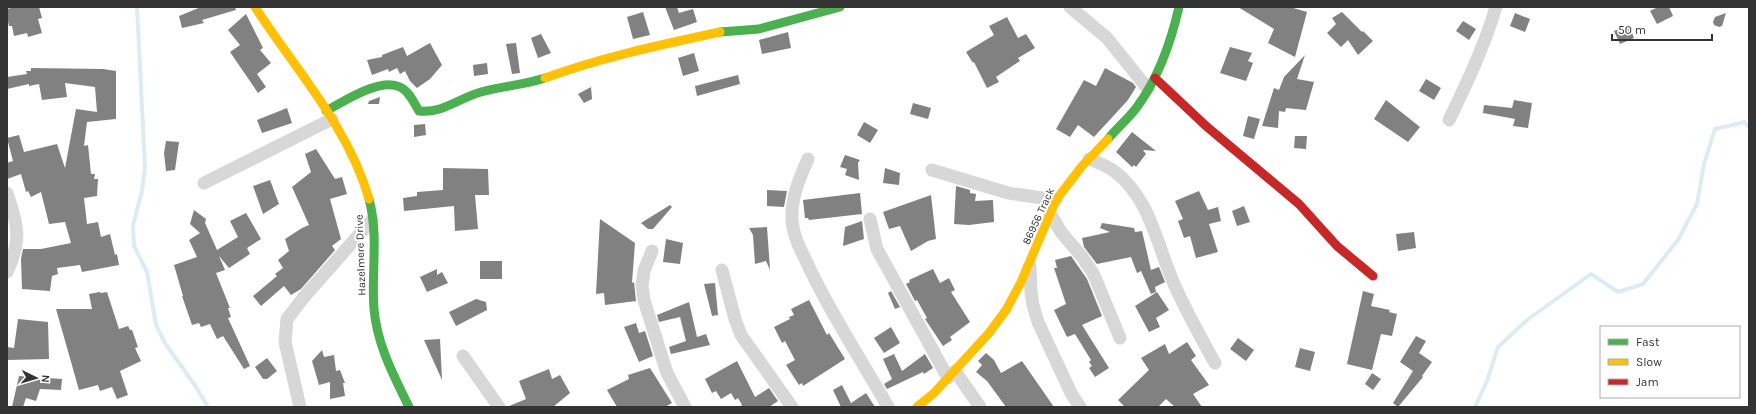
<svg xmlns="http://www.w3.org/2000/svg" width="1756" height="414" font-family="Karla,sans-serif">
  <rect width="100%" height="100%" fill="#fff"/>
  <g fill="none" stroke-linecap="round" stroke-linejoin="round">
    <!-- stream -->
    <g stroke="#ddebf3" stroke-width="4">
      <polyline points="137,7 145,167 142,191 133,225 134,246 147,272 156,325 165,343 196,387 208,407"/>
      <polyline points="1475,407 1487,381 1498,347 1527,320 1591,274 1618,292 1643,284 1678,240 1697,204 1704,164 1715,129 1745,122 1749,128"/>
    </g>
  </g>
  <!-- building -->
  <g fill="#818181">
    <polygon points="14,7 39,7 42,18 38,19 42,33 28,37 27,33 14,36 12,26 9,26 7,17 7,9"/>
    <polygon points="201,7 235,7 236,10 202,20 204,23 182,28 179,16"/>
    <polygon points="665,7 677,7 679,13 693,9 697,22 674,30"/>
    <polygon points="1238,7 1290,7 1307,12 1295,57 1268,43 1274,29"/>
    <polygon points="1658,7 1669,7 1673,16 1657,24 1650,11"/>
    <polygon points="643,12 650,35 633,39 627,17"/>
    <polygon points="1342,12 1362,32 1363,31 1373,41 1358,55 1348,40 1341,47 1327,33 1336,24 1332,18"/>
    <polygon points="1515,13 1530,19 1525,32 1510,26"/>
    <polygon points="1726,13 1722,26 1719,27 1714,25 1713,22 1715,17"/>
    <polygon points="246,14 263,48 260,50 271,63 257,74 266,87 258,93 230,52 240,45 228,30"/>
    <polygon points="1007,17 1018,38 1026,34 1035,48 1018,58 1020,61 996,77 999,82 987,88 974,62 973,63 966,52 994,35 989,26"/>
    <polygon points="1463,21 1476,29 1469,40 1456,31"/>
    <polygon points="1629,25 1634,38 1620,44 1614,31"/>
    <polygon points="788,32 791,48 762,54 759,40"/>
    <polygon points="541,34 551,53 538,58 531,38"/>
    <polygon points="430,43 442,65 430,79 417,88 410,81 405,71 400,74 397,68 389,72 388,69 372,75 367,60 382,57 382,55 403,47 407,56"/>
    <polygon points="516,43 520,73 512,74 506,44"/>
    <polygon points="1230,47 1252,53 1248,61 1253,63 1246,81 1220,73"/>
    <polygon points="694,53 699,71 683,76 678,58"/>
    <polygon points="1305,55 1297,79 1314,82 1306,110 1286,108 1285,112 1279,111 1278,128 1262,126 1274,88 1279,90 1284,77"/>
    <polygon points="487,63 488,74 474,76 473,65"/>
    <polygon points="31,68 103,69 116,71 116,119 87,122 84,146 88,145 91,174 95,174 94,179 98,179 97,196 84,198 87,224 98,222 101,237 110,234 115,255 117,254 119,265 82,272 80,265 57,268 58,274 52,276 50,291 22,289 21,259 23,249 41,249 71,243 65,222 49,224 41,192 31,197 28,191 26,192 21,174 7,179 7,163 13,161 7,138 19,135 24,152 57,144 65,168 76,109 97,112 95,87 65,83 67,97 42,100 39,84 29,86 29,84 7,89 7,77 27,74 26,71 31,71"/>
    <polygon points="1105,68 1133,83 1136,87 1128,100 1094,137 1078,125 1070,137 1056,129 1084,80 1096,86"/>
    <polygon points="738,75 740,84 697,96 695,86"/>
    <polygon points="1426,79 1441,88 1434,100 1419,91"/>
    <polygon points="591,87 592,99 584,103 578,94"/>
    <polygon points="380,97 379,104 368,104 369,101"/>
    <polygon points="1386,100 1420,127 1408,142 1374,119"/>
    <polygon points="1514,100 1532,103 1528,128 1513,126 1515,119 1483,113 1484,105 1512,108"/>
    <polygon points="913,103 931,108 928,119 910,114"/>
    <polygon points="287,108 292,123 262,133 257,120"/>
    <polygon points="1248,116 1260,119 1254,139 1243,136"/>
    <polygon points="864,122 878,130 870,143 857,135"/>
    <polygon points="425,124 426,135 414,137 414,125"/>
    <polygon points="1132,132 1156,151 1143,150 1146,154 1136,167 1134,165 1132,167 1116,152"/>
    <polygon points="1295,136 1307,136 1306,149 1294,148"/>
    <polygon points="166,141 179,142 175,170 166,171 164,153"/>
    <polygon points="316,149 335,179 342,177 347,194 330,199 341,239 332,246 335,250 301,289 291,295 284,286 261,306 253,296 277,276 275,274 283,268 278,260 289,251 285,239 302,228 309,225 292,187 311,172 305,154"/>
    <polygon points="845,155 860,160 858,163 859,180 845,175 847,169 840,167"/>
    <polygon points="443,168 488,169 489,195 475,195 478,229 455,231 454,206 404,211 403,198 417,196 417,192 443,190"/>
    <polygon points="885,168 900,173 899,185 883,183"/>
    <polygon points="270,180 279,204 263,214 253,186"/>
    <polygon points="956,186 970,190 970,193 976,194 975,201 993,200 994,222 969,225 954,224"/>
    <polygon points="767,190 787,191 784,207 767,206"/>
    <polygon points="1199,191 1208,210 1218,207 1221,221 1209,224 1218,252 1196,258 1190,236 1184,238 1178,221 1183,219 1175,201"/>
    <polygon points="860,193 862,214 809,220 808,218 805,218 803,200"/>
    <polygon points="931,195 936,239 928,241 911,251 900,226 889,229 883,212"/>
    <polygon points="670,205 672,207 653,229 648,229 641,223"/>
    <polygon points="1244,206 1250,222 1237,226 1232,211"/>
    <polygon points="194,210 206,219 205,223 217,250 238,237 230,221 246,213 261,239 247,248 250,254 229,268 219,256 225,270 216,273 230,308 228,308 231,317 228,318 250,366 244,369 223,336 217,339 210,324 201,327 199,323 192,325 182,296 183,296 174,265 197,257 189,240 200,233 190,224"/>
    <polygon points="600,219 635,243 632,283 634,282 636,301 605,305 604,293 596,294"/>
    <polygon points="862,221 864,239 843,246 845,227"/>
    <polygon points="1102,223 1134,228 1135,232 1142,231 1151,270 1159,267 1165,282 1155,287 1156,292 1151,294 1141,271 1137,273 1131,257 1097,264 1084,247 1082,238 1110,232 1100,228"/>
    <polygon points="767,227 770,269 770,270 766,261 755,264 753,235 749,228"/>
    <polygon points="1414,232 1416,248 1398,251 1396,234"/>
    <polygon points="666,239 683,243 680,264 663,262"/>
    <polygon points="1071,256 1087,279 1102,316 1082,325 1109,368 1095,377 1089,368 1092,366 1089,362 1091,360 1075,334 1067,337 1054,310 1066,304 1054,268 1057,268 1055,260"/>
    <rect x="480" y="261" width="22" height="18"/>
    <polygon points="437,269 437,275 442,272 448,283 427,292 420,277"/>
    <polygon points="933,269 940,283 949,278 955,290 951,292 970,322 950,337 952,340 943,346 925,319 927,318 917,300 915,301 906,284 910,282 909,280"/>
    <polygon points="715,283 718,315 712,316 704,284"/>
    <polygon points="891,291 900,307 895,309 888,293"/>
    <polygon points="1363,291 1374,294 1371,306 1390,310 1389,312 1397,314 1392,336 1381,334 1372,370 1347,364"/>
    <polygon points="100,292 101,293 107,292 119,329 128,326 130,330 132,330 138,347 135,348 141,361 120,371 128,395 117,399 112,387 100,391 98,385 79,390 56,309 92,309 89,294"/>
    <polygon points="1157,292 1169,310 1156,318 1160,327 1149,332 1135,306"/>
    <polygon points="476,299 486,302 487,310 456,326 449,312"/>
    <polygon points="809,300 827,335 829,333 845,359 803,386 802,383 799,385 786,365 795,360 785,341 782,343 774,327 790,319 789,317 794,315 791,309"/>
    <polygon points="689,302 697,337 706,334 710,345 671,354 669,347 686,341 680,317 659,322 657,315"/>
    <polygon points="18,319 48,322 49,359 7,360 7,347 14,348"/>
    <polygon points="636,323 639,333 645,331 653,356 639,362 624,327"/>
    <polygon points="891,327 900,343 884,353 874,338"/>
    <polygon points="1416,336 1426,341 1419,353 1432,362 1422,376 1423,377 1398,407 1393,403 1413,371 1400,362"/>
    <polygon points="1238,338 1254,350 1246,361 1230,349"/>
    <polygon points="440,339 442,379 442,380 424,340"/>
    <polygon points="1187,342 1196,356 1191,360 1209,385 1193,394 1202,407 1175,407 1166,399 1158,407 1125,407 1118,400 1149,370 1141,358 1165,344 1169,354"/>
    <polygon points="1300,348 1315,352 1310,371 1295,367"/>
    <polygon points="322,350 324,357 334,355 336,371 340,370 345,383 343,383 345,396 330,399 330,382 319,385 312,361"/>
    <polygon points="986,353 994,360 1001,373 1022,361 1054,407 1006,407 987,381 976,372 982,365 978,361"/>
    <polygon points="894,354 902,371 925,354 933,368 924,374 923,372 887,389 884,384 892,379 883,359"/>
    <polygon points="267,358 277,371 267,379 263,379 255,367"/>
    <polygon points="737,361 755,397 769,388 778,401 769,407 740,407 742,405 738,398 735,400 731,393 721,399 716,391 712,393 705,379"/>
    <polygon points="650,368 672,403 665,407 617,407 607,390 629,379 628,375"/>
    <polygon points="549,369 552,379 560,375 570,393 553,407 507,407 526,399 519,381"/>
    <polygon points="1372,373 1381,379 1373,390 1365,384"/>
    <polygon points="19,376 62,379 61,390 40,389 36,401 26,398 23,407 12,407"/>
    <polygon points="842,385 851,403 866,393 875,407 841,407 833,390"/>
  </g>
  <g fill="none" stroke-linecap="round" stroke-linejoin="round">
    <!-- street -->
    <g stroke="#d7d7d7" stroke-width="13">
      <polyline points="1070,7 1107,38 1148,89"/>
      <path d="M 1449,120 C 1467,83 1484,47 1496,7"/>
      <path d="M 808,159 C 799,179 791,198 792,220 C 793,236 801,250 807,263 C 830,313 861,359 888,407"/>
      <path d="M 1089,159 C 1097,162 1107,166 1114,171 C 1149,197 1156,241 1172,279 C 1184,308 1200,336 1215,363"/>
      <polyline points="932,170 1008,193 1056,200"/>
      <polyline points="204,183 332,119"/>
      <path d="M 7,193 C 18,225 22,240 7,272"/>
      <polyline points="1050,213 1061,232 1083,258 1094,275 1120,338"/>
      <polyline points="870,219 877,249 948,378"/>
      <polyline points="652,251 644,271 642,285 644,300 667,373 685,407"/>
      <polyline points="1030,266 1031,292 1033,305 1038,322 1071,393 1080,407"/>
      <polyline points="722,270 735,319 741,335 792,407"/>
      <polyline points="463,356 499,407"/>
      <polyline points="955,371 980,407"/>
      <polyline points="300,407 285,342 287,319 304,297 372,220"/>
    </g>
    <!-- fast -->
    <g stroke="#4caf50" stroke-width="9">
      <polyline points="720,32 759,29 840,7"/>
      <path d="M 326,111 C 343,102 380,77 400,87 C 409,91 414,103 419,111 C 442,114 459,98 481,92 C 502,86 524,85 545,78"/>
      <path d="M 1108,139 C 1117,128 1129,118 1137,107 C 1159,77 1171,42 1179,7"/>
      <path d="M 369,199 C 379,236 371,272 374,309 C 377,345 394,376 409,407"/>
    </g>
    <!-- slow -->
    <g stroke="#ffc107" stroke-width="9">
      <path d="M 255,7 C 295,69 348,126 369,199"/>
      <path d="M 545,78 C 602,57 660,45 720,32"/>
      <polyline points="917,407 934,393 989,333 1006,310 1021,282 1056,200 1082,166 1108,139"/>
    </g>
    <!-- jam -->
    <polyline stroke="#c62828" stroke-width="9" points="1155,78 1206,126 1299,204 1337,246 1373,276"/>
  </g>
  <g text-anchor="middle" stroke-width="4" stroke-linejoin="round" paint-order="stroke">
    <!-- street labels -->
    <g font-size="11" fill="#333" stroke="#fff">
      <text transform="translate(1038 216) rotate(-65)" y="4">86956 Track</text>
      <text transform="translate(360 255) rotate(-92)" y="4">Hazelmere Drive</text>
    </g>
  </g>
  <!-- border -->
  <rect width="1756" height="414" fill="none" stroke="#333333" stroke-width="16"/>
  <!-- legend -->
  <rect x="1600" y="326" width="140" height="72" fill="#ffffff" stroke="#adadad"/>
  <rect x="1608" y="339" width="20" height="6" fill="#4caf50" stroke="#adadad"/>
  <text x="1636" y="346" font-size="12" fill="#333333">Fast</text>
  <rect x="1608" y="359" width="20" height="6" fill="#ffc107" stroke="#adadad"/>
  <text x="1636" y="366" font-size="12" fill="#333333">Slow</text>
  <rect x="1608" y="379" width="20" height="6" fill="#c62828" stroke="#adadad"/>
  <text x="1636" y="386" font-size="12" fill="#333333">Jam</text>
  <!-- north arrow -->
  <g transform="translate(36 378) rotate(95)" stroke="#ffffff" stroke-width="3" paint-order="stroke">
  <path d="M0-3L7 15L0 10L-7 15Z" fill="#333333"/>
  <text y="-6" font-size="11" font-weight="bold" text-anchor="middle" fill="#333333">N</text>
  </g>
  <!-- scale -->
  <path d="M1612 34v6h100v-6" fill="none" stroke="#333333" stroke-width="2"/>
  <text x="1618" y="34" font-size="12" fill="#333333" stroke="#ffffff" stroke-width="3" paint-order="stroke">50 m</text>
</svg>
